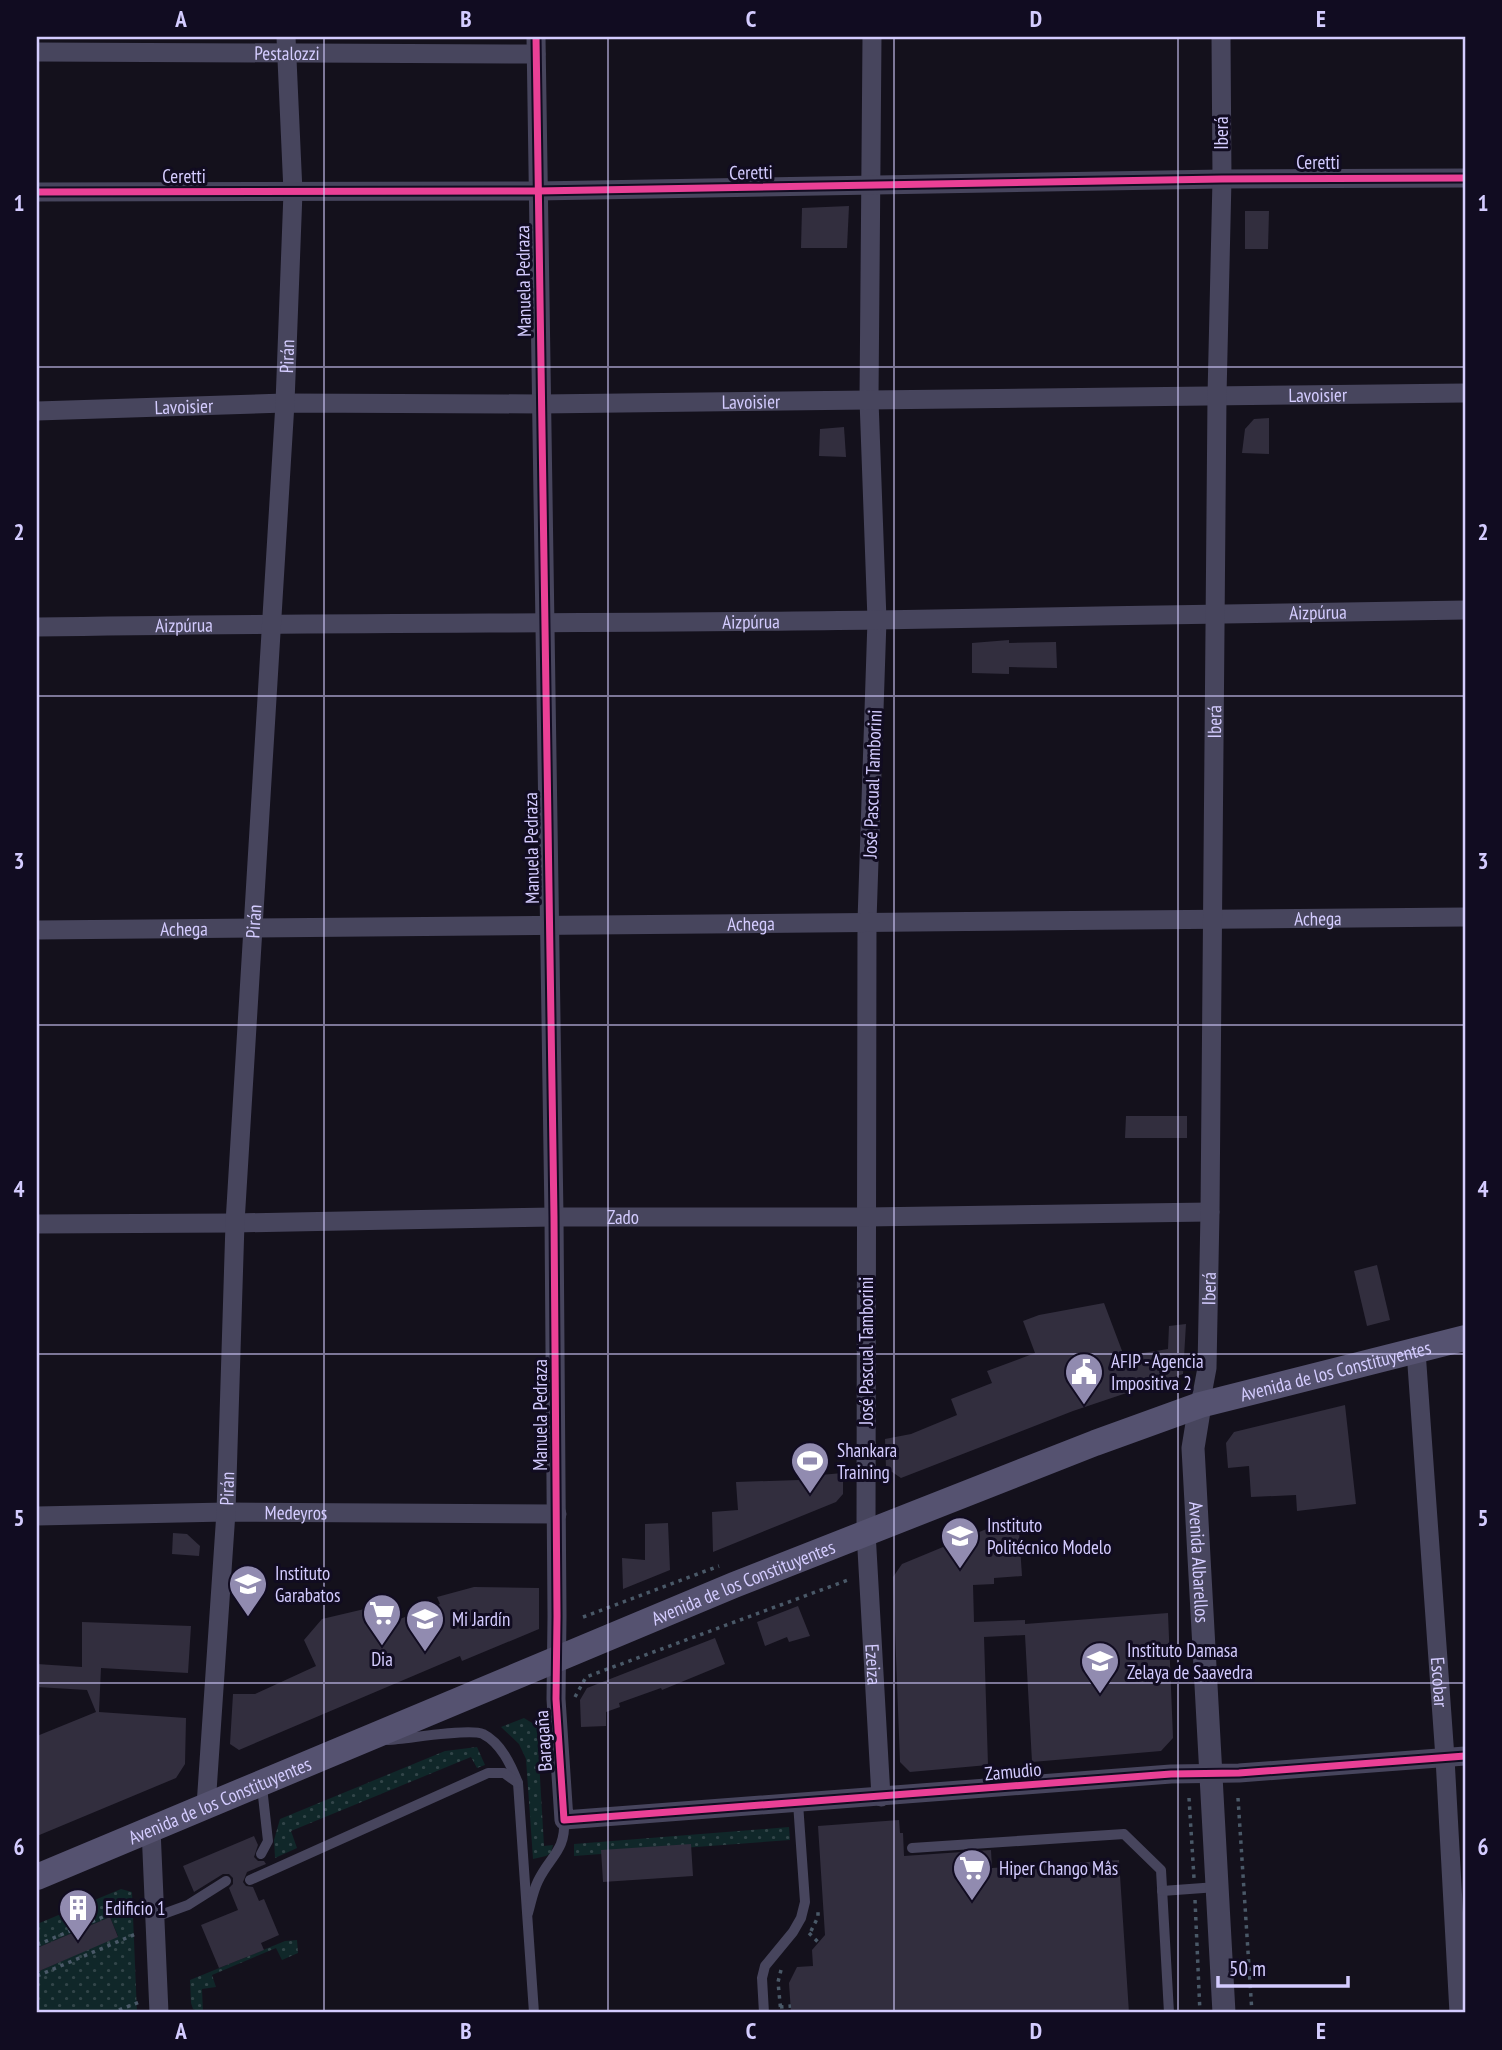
<svg xmlns="http://www.w3.org/2000/svg" width="1502" height="2050" font-family="'PT Sans Narrow',sans-serif">
  <defs>
    <pattern id="grass-dots" width="8" height="8" patternUnits="userSpaceOnUse" patternTransform="scale(1.75)"><rect width="8" height="8" fill="#102729"/><path d="M2 2h.1M6 6h.1" fill="none" stroke="#324549" stroke-width="1.8" stroke-linecap="round"/></pattern>
  </defs>
  <rect width="100%" height="100%" fill="#14111c"/>
  <!-- grass -->
  <g fill="url(#grass-dots)">
    <polygon points="524,1718 537,1726 544,1846 553,1845 551,1853 546,1856 533,1859 526,1759 519,1744 501,1727"/>
    <polygon points="477,1747 485,1765 477,1768 471,1757 291,1831 297,1848 275,1858 274,1840 280,1819 445,1751"/>
    <polygon points="789,1827 790,1840 574,1856 574,1844"/>
    <polygon points="121,1889 132,1892 137,2013 37,2013 37,1972 118,1936 110,1917 37,1948 37,1924"/>
    <polygon points="297,1940 298,1953 282,1960 276,1948 212,1975 216,1987 202,1989 203,2013 193,2009 191,2003 190,1980 285,1941"/>
  </g>
  <!-- building -->
  <g fill="#322e3e">
    <polygon points="849,206 847,248 801,248 802,208"/>
    <polygon points="1245,211 1269,211 1268,249 1245,249"/>
    <polygon points="1269,418 1269,454 1242,453 1245,429 1254,419"/>
    <polygon points="844,427 846,457 819,456 820,429"/>
    <polygon points="1009,640 1009,643 1056,642 1057,668 1009,667 1009,674 972,673 972,643"/>
    <polygon points="1126,1116 1187,1116 1187,1138 1125,1138"/>
    <polygon points="1377,1265 1390,1320 1367,1326 1354,1271"/>
    <polygon points="1104,1303 1124,1356 1168,1349 1169,1326 1186,1324 1183,1374 1073,1411 901,1478 886,1468 885,1439 911,1434 957,1415 951,1399 992,1383 987,1371 1035,1353 1023,1321 1039,1315"/>
    <polygon points="1345,1405 1356,1504 1297,1511 1296,1495 1251,1497 1249,1466 1228,1468 1226,1443 1234,1432"/>
    <polygon points="819,1461 820,1475 843,1473 843,1494 836,1502 713,1552 712,1512 738,1510 736,1482 799,1480 799,1462"/>
    <polygon points="1018,1516 1022,1576 994,1578 994,1584 973,1585 974,1622 1025,1620 1025,1624 1168,1613 1173,1738 1161,1751 1032,1762 1025,1635 984,1637 988,1765 910,1772 900,1762 893,1577 902,1564"/>
    <polygon points="668,1523 670,1570 623,1589 622,1558 645,1560 645,1524"/>
    <polygon points="173,1533 187,1534 200,1546 199,1556 172,1554"/>
    <polygon points="474,1587 539,1588 539,1629 462,1661 460,1656 239,1750 230,1744 233,1694 255,1694 316,1666 304,1640 322,1619 390,1603 397,1620 440,1604 437,1597"/>
    <polygon points="798,1606 810,1636 789,1642 787,1637 765,1646 757,1622"/>
    <polygon points="82,1622 191,1626 188,1673 101,1668 99,1712 186,1718 185,1764 176,1778 37,1836 37,1736 96,1712 87,1690 37,1687 37,1664 82,1667"/>
    <polygon points="715,1638 725,1664 662,1690 661,1688 619,1703 620,1707 606,1712 606,1726 581,1727 580,1700 587,1688"/>
    <polygon points="899,1820 900,1833 903,1833 904,1856 991,1850 992,1868 1119,1860 1129,2013 791,2013 789,1983 797,1967 813,1966 812,1950 825,1935 818,1826"/>
    <polygon points="254,1836 258,1845 254,1857 258,1861 264,1861 266,1864 247,1872 243,1882 246,1886 253,1887 259,1901 264,1899 279,1935 261,1943 264,1950 219,1968 201,1925 238,1910 229,1888 233,1884 233,1878 229,1874 223,1874 194,1892 183,1866"/>
    <polygon points="691,1844 693,1876 603,1882 601,1850"/>
    <polygon points="110,1917 118,1937 37,1972 37,1948"/>
  </g>
  <g fill="none" stroke-linecap="round" stroke-linejoin="round">
    <!-- path -->
    <g stroke="#4a5968" stroke-width="3.5" stroke-dasharray="3.5 5" stroke-linecap="butt">
      <polyline points="583,1617 719,1566"/>
      <polyline points="575,1697 586,1677 848,1580"/>
      <polyline points="1189,1798 1194,1878"/>
      <polyline points="1238,1798 1252,2013"/>
      <polyline points="1195,1900 1200,2013"/>
      <polyline points="811,1931 818,1917 818,1909"/>
      <polyline points="809,1933 819,1943"/>
      <polyline points="37,1945 138,1902"/>
      <polyline points="781,1970 778,1982 781,2013"/>
      <polyline points="37,1976 138,1933"/>
      <polyline points="780,2007 791,2006"/>
      <polyline points="111,2013 142,2001"/>
    </g>
    <!-- service -->
    <g stroke="#47455d" stroke-width="10">
      <path d="M 388,1740 C 408,1739 469,1728 483,1734 C 501,1743 511,1765 518,1783 L 534,2013"/>
      <polyline points="912,1848 1124,1834 1161,1870 1169,2013"/>
      <polyline points="261,1854 268,1841 262,1787"/>
      <polyline points="250,1880 488,1773 504,1773 518,1783"/>
      <polyline points="1162,1891 1217,1887"/>
      <path d="M 528,1913 C 531,1903 533,1891 538,1881 C 550,1856 566,1851 564,1820"/>
      <polyline points="155,1917 188,1905 226,1881"/>
      <polyline points="764,2013 762,1978 765,1966 793,1932 801,1918 805,1902 798,1803"/>
    </g>
    <!-- minor -->
    <g stroke="#47455d" stroke-width="19">
      <polyline points="536,37 554,1217 557,1616 556,1699 564,1820 1171,1774 1239,1773 1465,1756"/>
      <path id="s1" d="M 872,37 L 869,400 L 877,620 L 867,921 L 866,1532 L 881,1797"/>
      <path id="s2" d="M 37,52 L 536,54"/>
      <polyline points="37,192 537,191 1222,179 1465,178"/>
      <path id="s3" d="M 37,411 L 285,403 L 541,404 L 1465,393"/>
      <path id="s4" d="M 37,627 C 317,622 597,624 877,620 C 1073,617 1269,612 1465,610"/>
      <path id="s5" d="M 37,930 L 1465,917"/>
      <path id="s6" d="M 37,1224 L 235,1223 L 554,1217 L 866,1217 L 1210,1212"/>
      <path id="s7" d="M 1416,1351 L 1445,1758 L 1459,2013"/>
      <path id="s8" d="M 1200,1405 L 1207,1368 L 1210,1212 L 1217,396 L 1222,179 L 1221,37"/>
      <path id="s9" d="M 37,1516 L 226,1512 L 557,1514"/>
      <path id="s10" d="M 206,1806 L 226,1512 L 235,1223 L 285,403 L 293,192 L 286,37"/>
      <polyline points="151,1829 159,2013"/>
    </g>
    <!-- tertiary -->
    <path stroke="#47455d" stroke-width="23" id="s11" d="M 1200,1405 L 1193,1448 L 1224,2013"/>
    <!-- secondary -->
    <path stroke="#555270" stroke-width="26" id="s12" d="M 37,1877 L 734,1585 L 1095,1443 L 1200,1405 L 1465,1338"/>
    <defs>
      <g id="cycleway">
        <polyline points="536,37 554,1217 557,1616 556,1699 564,1820 1171,1774 1239,1773 1465,1756"/>
        <polyline points="37,192 537,191 1222,179 1465,178"/>
      </g>
    </defs>
    <!-- cycleway casing -->
    <use href="#cycleway" stroke="#110c21" stroke-width="11"/>
    <!-- cycleway -->
    <use href="#cycleway" stroke="#ea4096" stroke-width="7"/>
  </g>
  <!-- grid -->
  <path fill="none" stroke="#d4ccff" stroke-width="2" stroke-opacity="0.55" d="M 324,37 L 324,2013M 608,37 L 608,2013M 894,37 L 894,2013M 1178,37 L 1178,2013M 37,367 L 1465,367M 37,696 L 1465,696M 37,1025 L 1465,1025M 37,1354 L 1465,1354M 37,1683 L 1465,1683"/>
  <!-- icons -->
  <defs>
    <symbol id="civic-pin" viewBox="-11 -11 22 30"><path d="M0 17L-7.5 6A9.5 9.5 0 1 1 7.5 6Z" fill="#918bb0" stroke="#110c21"/><path d="M-.6-6.5H3V-4.5H.6V-3L4-1V1h2V6H-6V1h2V-1L-.6-3ZM-1.2 2.5V6h2.4V2.5Z" fill="#fff"/></symbol>
    <symbol id="stadium-pin" viewBox="-11 -11 22 30"><path d="M0 17L-7.5 6A9.5 9.5 0 1 1 7.5 6Z" fill="#918bb0" stroke="#110c21"/><path d="M0-5a6.5 5 0 1 0 0 10a6.5 5 0 1 0 0-10ZM-3.5-1.8h7v3.6h-7Z" fill="#fff"/></symbol>
    <symbol id="school-pin" viewBox="-11 -11 22 30"><path d="M0 17L-7.5 6A9.5 9.5 0 1 1 7.5 6Z" fill="#918bb0" stroke="#110c21"/><path d="M0-5L7-2L0 1L-7-2ZM-4 1L0 2.5L4 1V4Q0 6-4 4Z" fill="#fff"/></symbol>
    <symbol id="supermarket-pin" viewBox="-11 -11 22 30"><path d="M0 17L-7.5 6A9.5 9.5 0 1 1 7.5 6Z" fill="#918bb0" stroke="#110c21"/><path d="M-6-5.5h2.5l.6 2H6L4.5 2H-2.5L-4.4-4H-6ZM-1.5 3.2a1.3 1.3 0 1 0 .1 0ZM3 3.2a1.3 1.3 0 1 0 .1 0Z" fill="#fff"/></symbol>
    <symbol id="building-pin" viewBox="-11 -11 22 30"><path d="M0 17L-7.5 6A9.5 9.5 0 1 1 7.5 6Z" fill="#918bb0" stroke="#110c21"/><path d="M-4-6H4V6H1V3H-1V6H-4ZM-2.5-4.3h1.7v1.8h-1.7ZM.8-4.3h1.7v1.8H.8ZM-2.5-1h1.7V.8h-1.7ZM.8-1h1.7V.8H.8Z" fill="#fff"/></symbol>
  </defs>
  <g fill-rule="evenodd">
    <use href="#civic-pin" x="1062" y="1350" width="44" height="60"/>
    <use href="#stadium-pin" x="788" y="1439" width="44" height="60"/>
    <use href="#school-pin" x="938" y="1514" width="44" height="60"/>
    <use href="#school-pin" x="226" y="1562" width="44" height="60"/>
    <use href="#supermarket-pin" x="360" y="1591" width="44" height="60"/>
    <use href="#school-pin" x="403" y="1597" width="44" height="60"/>
    <use href="#school-pin" x="1078" y="1639" width="44" height="60"/>
    <use href="#supermarket-pin" x="950" y="1846" width="44" height="60"/>
    <use href="#building-pin" x="56" y="1886" width="44" height="60"/>
  </g>
  <g text-anchor="middle" stroke-width="6" stroke-linejoin="round" paint-order="stroke">
    <!-- street labels -->
    <g font-size="19" fill="#d4ccff" stroke="#110c21">
      <text dy="7" stroke="none"><textPath href="#s2" startOffset="250">Pestalozzi</textPath></text>
      <text transform="translate(1221 133) rotate(-90)" y="7">Iberá</text>
      <text x="1318" y="169">Ceretti</text>
      <text transform="translate(751 172) rotate(-1)" y="7">Ceretti</text>
      <text x="184" y="183">Ceretti</text>
      <text transform="translate(523 281) rotate(-91)" y="7">Manuela Pedraza</text>
      <text dy="7" stroke="none"><textPath href="#s10" startOffset="1452">Pirán</textPath></text>
      <text dy="7" stroke="none"><textPath href="#s3" startOffset="1281">Lavoisier</textPath></text>
      <text dy="7" stroke="none"><textPath href="#s3" startOffset="714">Lavoisier</textPath></text>
      <text dy="7" stroke="none"><textPath href="#s3" startOffset="147">Lavoisier</textPath></text>
      <text dy="7" stroke="none"><textPath href="#s4" startOffset="1281">Aizpúrua</textPath></text>
      <text dy="7" stroke="none"><textPath href="#s4" startOffset="714">Aizpúrua</textPath></text>
      <text dy="7" stroke="none"><textPath href="#s4" startOffset="147">Aizpúrua</textPath></text>
      <text dy="7" stroke="none"><textPath href="#s8" startOffset="684">Iberá</textPath></text>
      <text transform="translate(872 784) rotate(-88)" y="7">José Pascual Tamborini</text>
      <text transform="translate(531 848) rotate(-91)" y="7">Manuela Pedraza</text>
      <text dy="7" stroke="none"><textPath href="#s5" startOffset="1281">Achega</textPath></text>
      <text dy="7" stroke="none"><textPath href="#s10" startOffset="886">Pirán</textPath></text>
      <text dy="7" stroke="none"><textPath href="#s5" startOffset="714">Achega</textPath></text>
      <text dy="7" stroke="none"><textPath href="#s5" startOffset="147">Achega</textPath></text>
      <text dy="7" stroke="none"><textPath href="#s6" startOffset="586">Zado</textPath></text>
      <text dy="7" stroke="none"><textPath href="#s8" startOffset="117">Iberá</textPath></text>
      <text transform="translate(866 1351) rotate(-90)" y="7">José Pascual Tamborini</text>
      <text dy="7" stroke="none"><textPath href="#s12" startOffset="1395">Avenida de los Constituyentes</textPath></text>
      <text transform="translate(540 1415) rotate(-90)" y="7">Manuela Pedraza</text>
      <text dy="7" stroke="none"><textPath href="#s10" startOffset="318">Pirán</textPath></text>
      <text dy="7" stroke="none"><textPath href="#s9" startOffset="259">Medeyros</textPath></text>
      <text dy="7" stroke="none"><textPath href="#s11" startOffset="158">Avenida Albarellos</textPath></text>
      <text dy="7" stroke="none"><textPath href="#s12" startOffset="765">Avenida de los Constituyentes</textPath></text>
      <text dy="7" stroke="none"><textPath href="#s1" startOffset="1628">Ezeiza</textPath></text>
      <text dy="7" stroke="none"><textPath href="#s7" startOffset="332">Escobar</textPath></text>
      <text transform="translate(543 1741) rotate(-94)" y="7">Baragaña</text>
      <text transform="translate(1013 1771) rotate(-5)" y="7">Zamudio</text>
      <text dy="7" stroke="none"><textPath href="#s12" startOffset="198">Avenida de los Constituyentes</textPath></text>
    </g>
    <!-- poi labels -->
    <g font-size="19" fill="#d4ccff" stroke="#110c21" text-anchor="start">
      <text x="1111" y="1368">AFIP - Agencia<tspan x="1111" dy="22">Impositiva 2</tspan></text>
      <text x="837" y="1457">Shankara<tspan x="837" dy="22">Training</tspan></text>
      <text x="987" y="1532">Instituto<tspan x="987" dy="22">Politécnico Modelo</tspan></text>
      <text x="275" y="1580">Instituto<tspan x="275" dy="22">Garabatos</tspan></text>
      <text x="452" y="1626">Mi Jardín</text>
      <text x="1127" y="1657">Instituto Damasa<tspan x="1127" dy="22">Zelaya de Saavedra</tspan></text>
      <text x="382" y="1666" text-anchor="middle">Dia</text>
      <text x="999" y="1875">Hiper Chango Mâs</text>
      <text x="105" y="1915">Edificio 1</text>
    </g>
  </g>
  <!-- border -->
  <rect width="1502" height="2050" fill="none" stroke="#110c21" stroke-width="77"/>
  <!-- scale -->
  <path d="M1218 1976v10h130v-10" fill="none" stroke="#d4ccff" stroke-width="3.5"/>
  <text x="1229" y="1976" font-size="21" fill="#d4ccff" stroke="#110c21" stroke-width="5" paint-order="stroke">50 m</text>
  <rect x="38" y="38" width="1426" height="1973" fill="none" stroke="#d4ccff" stroke-width="2.5"/>
  <g font-size="23" text-anchor="middle" font-weight="bold" fill="#d4ccff">
    <text x="181" y="27">A</text>
    <text x="466" y="27">B</text>
    <text x="751" y="27">C</text>
    <text x="1036" y="27">D</text>
    <text x="1321" y="27">E</text>
    <text x="19" y="211">1</text>
    <text x="1483" y="211">1</text>
    <text x="19" y="540">2</text>
    <text x="1483" y="540">2</text>
    <text x="19" y="869">3</text>
    <text x="1483" y="869">3</text>
    <text x="19" y="1197">4</text>
    <text x="1483" y="1197">4</text>
    <text x="19" y="1526">5</text>
    <text x="1483" y="1526">5</text>
    <text x="19" y="1855">6</text>
    <text x="1483" y="1855">6</text>
    <text x="181" y="2039">A</text>
    <text x="466" y="2039">B</text>
    <text x="751" y="2039">C</text>
    <text x="1036" y="2039">D</text>
    <text x="1321" y="2039">E</text>
  </g>
</svg>
